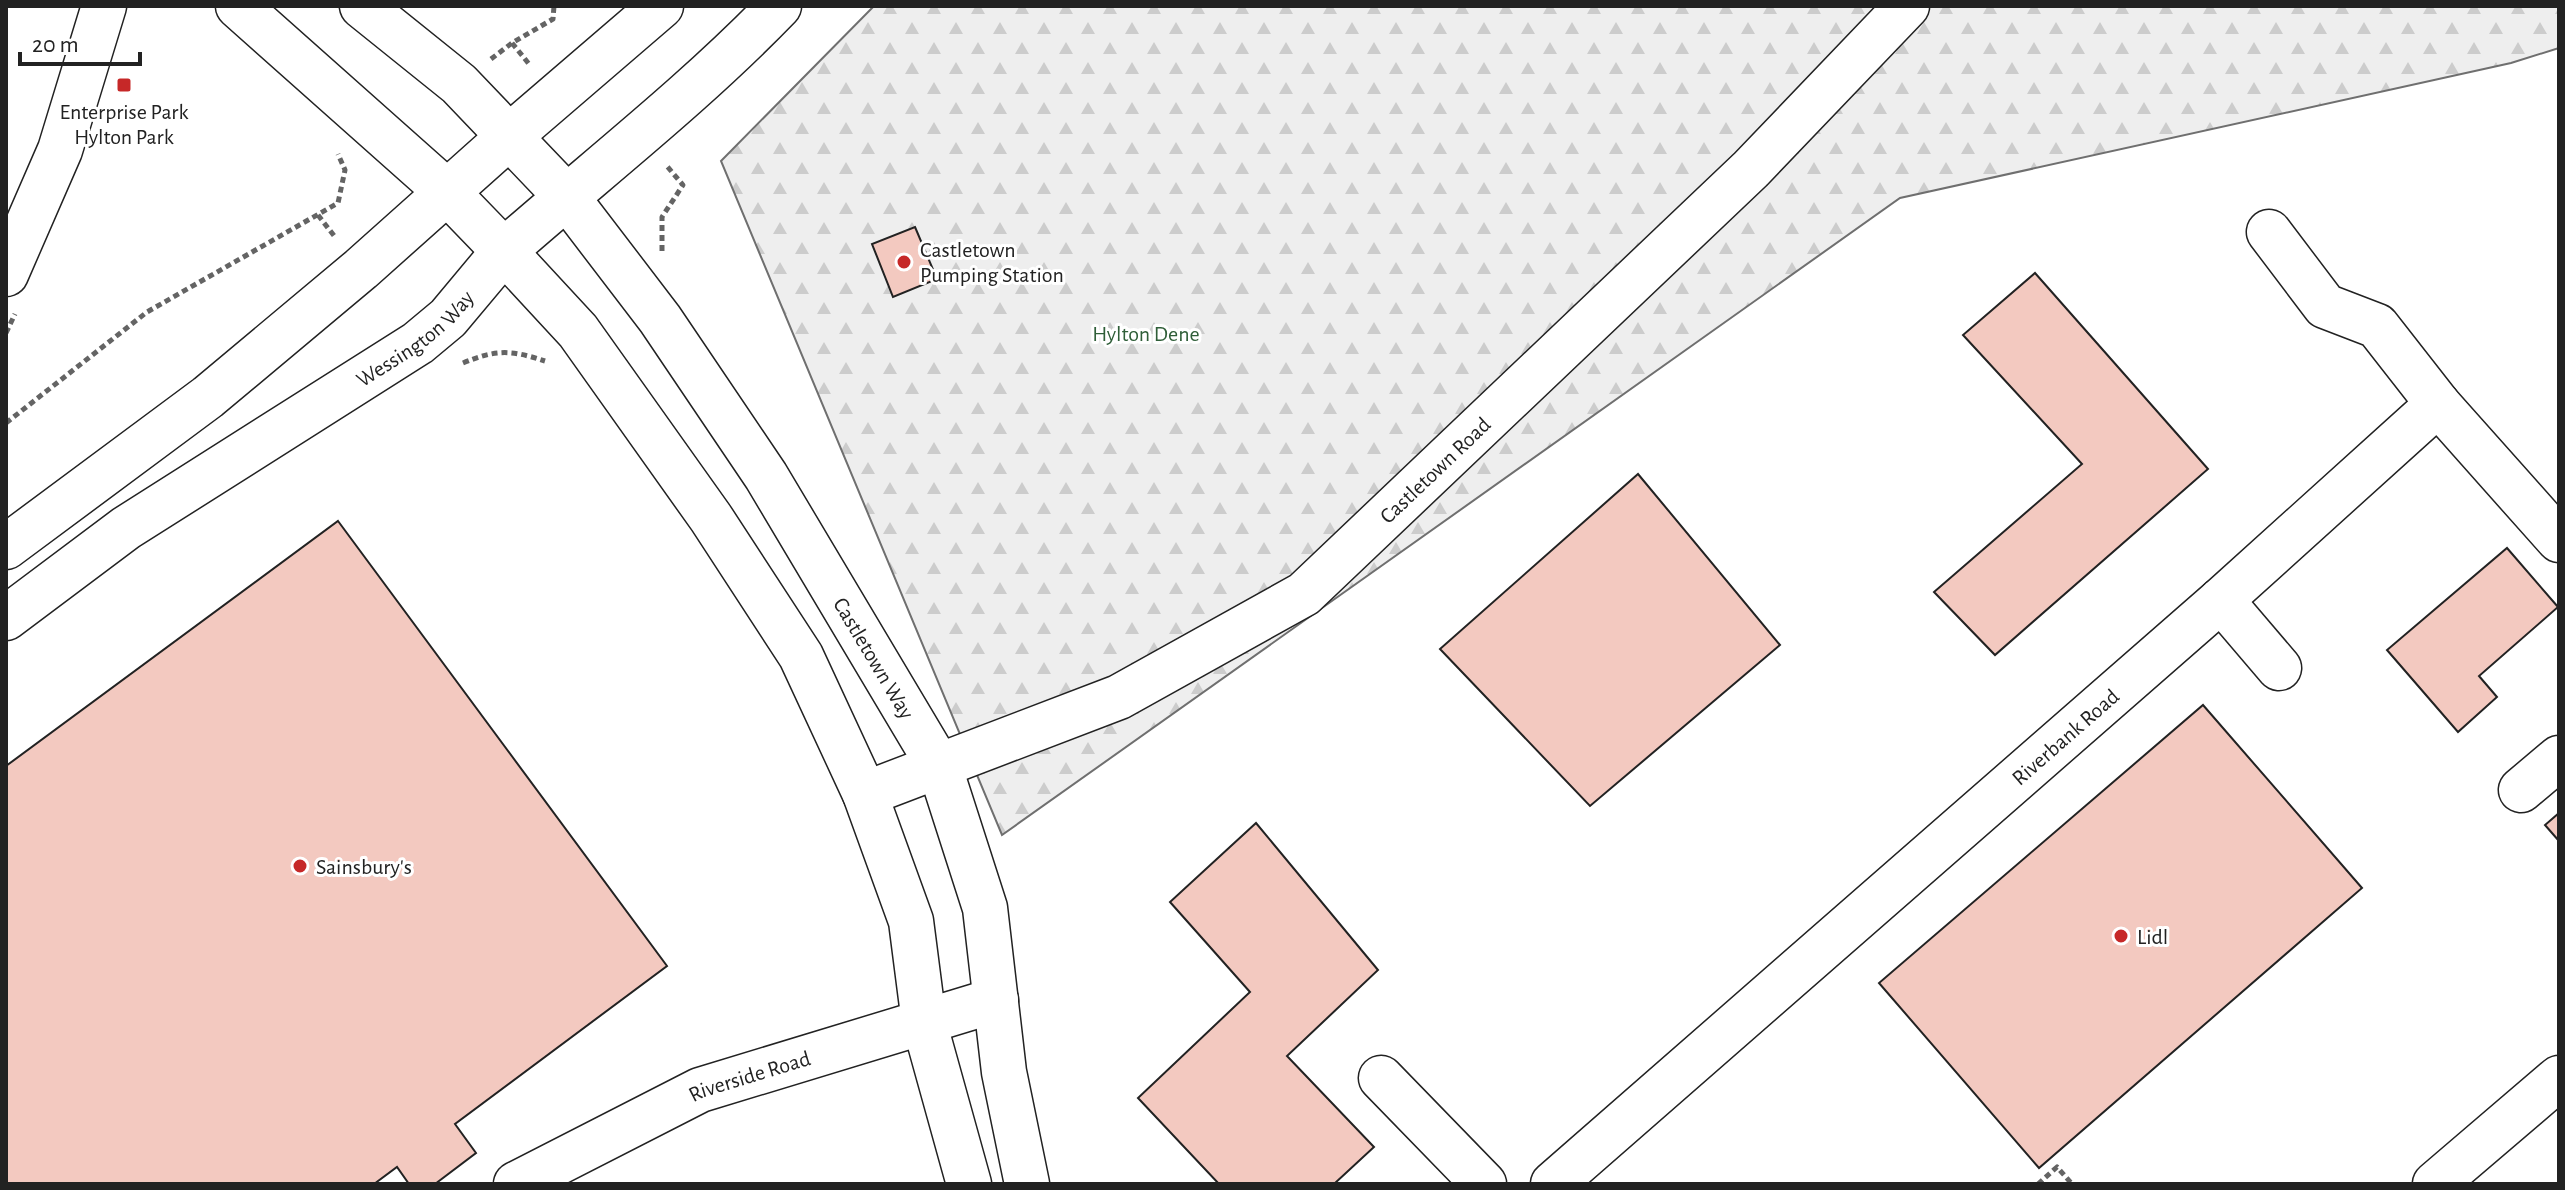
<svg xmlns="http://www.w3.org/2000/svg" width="2565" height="1190" font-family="'Alegreya Sans',sans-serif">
  <defs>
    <pattern id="forest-firs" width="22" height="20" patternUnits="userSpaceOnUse" patternTransform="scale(2)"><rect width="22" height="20" fill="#eee"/><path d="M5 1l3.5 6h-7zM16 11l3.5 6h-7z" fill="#ccc"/></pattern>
  </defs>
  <rect width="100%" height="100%" fill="#fff"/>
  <!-- forest -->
  <polygon fill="url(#forest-firs)" stroke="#6f6f6f" stroke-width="2" points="874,6 2559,6 2559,48 2511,63 1900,198 1002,835 721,161"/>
  <!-- building -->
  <g fill="#f3c9c0" stroke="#222" stroke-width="2">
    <polygon points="915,227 937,279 893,297 872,244"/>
    <polygon points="2035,273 2208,469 1995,655 1934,592 2082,464 1963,335"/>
    <polygon points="1638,474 1780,645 1590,806 1440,649"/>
    <polygon points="338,521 667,966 455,1124 476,1153 435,1184 409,1184 397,1167 374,1184 6,1184 6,766"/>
    <polygon points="2507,548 2558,607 2479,676 2497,697 2458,732 2387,650"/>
    <polygon points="2203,705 2362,888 2039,1168 1879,983"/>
    <polygon points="2559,813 2559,841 2545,825"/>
    <polygon points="1256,823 1378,970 1287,1056 1374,1147 1334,1184 1219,1184 1138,1098 1250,992 1170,902"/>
  </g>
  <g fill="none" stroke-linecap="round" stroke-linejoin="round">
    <defs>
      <g id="minor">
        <path id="s1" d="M 566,196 L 660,319 L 766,476 L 940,768 L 985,908 L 1004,1072 L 1027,1184"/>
        <polyline points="2269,232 2325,306 2377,326 2438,404"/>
        <polyline points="504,251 578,331 711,518 801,656 865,794 911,921 924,1022 969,1184"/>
        <polyline points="6,274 60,150 104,6"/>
        <polyline points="2221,600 2279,668"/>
        <polyline points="2521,790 2559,758"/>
        <path id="s2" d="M 865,794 L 1119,697 L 1304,594 L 1751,169 L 1907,6"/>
        <polyline points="1381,1078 1484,1184"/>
        <path id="s3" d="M 516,1184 L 700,1090 L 996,1000"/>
        <path id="s4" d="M 1553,1184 L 2221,600 L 2438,404 L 2559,540"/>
        <polyline points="2435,1184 2559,1078"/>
      </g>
      <g id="major">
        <polyline points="6,547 208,397 361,269 511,135"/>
        <path id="s5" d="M 6,618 L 126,528 L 418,343 L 448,318 L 504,251"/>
      </g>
      <g id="highway">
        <path d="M 238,6 L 446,191 L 504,251 C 596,170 693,95 779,6"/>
        <polyline points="362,6 459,84 566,196"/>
        <polyline points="511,135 661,6"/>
      </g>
    </defs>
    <!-- minor casing -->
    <use href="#minor" stroke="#222" stroke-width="47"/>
    <!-- major casing -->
    <use href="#major" stroke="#222" stroke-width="47"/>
    <!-- highway casing -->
    <use href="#highway" stroke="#222" stroke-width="47"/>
    <!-- path -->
    <g stroke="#646464" stroke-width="5" stroke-dasharray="6 4" stroke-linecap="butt">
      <polyline points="512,43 529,64"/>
      <polyline points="491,59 512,43 553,19 554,6"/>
      <polyline points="318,215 335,237"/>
      <polyline points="662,251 662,217 683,185 666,165"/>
      <polyline points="6,333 15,314"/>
      <path d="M 463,363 C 497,349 511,350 545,361"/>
      <polyline points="6,423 147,312 338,203 345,170 338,154"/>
      <polyline points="2038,1184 2057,1167 2072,1184"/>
    </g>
    <!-- minor -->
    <use href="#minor" stroke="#fff" stroke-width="44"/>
    <!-- major -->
    <use href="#major" stroke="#fff" stroke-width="44"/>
    <!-- highway -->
    <use href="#highway" stroke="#fff" stroke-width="44"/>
  </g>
  <!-- markers -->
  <g fill="#c62828" stroke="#fff" stroke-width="3">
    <rect x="116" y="77" width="16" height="16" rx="4"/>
    <circle cx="904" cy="262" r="8"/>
    <circle cx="300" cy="866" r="8"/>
    <circle cx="2121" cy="936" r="8"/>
  </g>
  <g text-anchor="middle" stroke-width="6" stroke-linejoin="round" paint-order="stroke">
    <!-- poi labels -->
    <g font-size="22" fill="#222" stroke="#fff" text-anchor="start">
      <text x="124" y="119" text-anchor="middle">Enterprise Park<tspan x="124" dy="25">Hylton Park</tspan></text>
      <text x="920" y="257">Castletown<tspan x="920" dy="25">Pumping Station</tspan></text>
      <text x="316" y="874">Sainsbury's</text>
      <text x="2137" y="944">Lidl</text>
    </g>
    <!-- park labels -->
    <g font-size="22" fill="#2f5e38" stroke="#fff">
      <text x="1146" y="341">Hylton Dene</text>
    </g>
    <!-- street labels -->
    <g font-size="22" fill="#222" stroke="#fff">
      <text dy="8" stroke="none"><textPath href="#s5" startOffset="496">Wessington Way</textPath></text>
      <text dy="8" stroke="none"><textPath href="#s2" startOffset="664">Castletown Road</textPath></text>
      <text dy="8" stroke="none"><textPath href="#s1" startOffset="556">Castletown Way</textPath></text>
      <text dy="8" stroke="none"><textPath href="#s4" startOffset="680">Riverbank Road</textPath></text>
      <text dy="8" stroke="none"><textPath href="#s3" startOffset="258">Riverside Road</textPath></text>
    </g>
  </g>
  <!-- border -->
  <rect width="2565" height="1190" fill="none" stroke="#222222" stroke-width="16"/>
  <!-- scale -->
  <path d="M20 52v12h120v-12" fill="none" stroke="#222222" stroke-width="4"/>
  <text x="32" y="52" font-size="24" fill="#222222" stroke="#ffffff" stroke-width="6" paint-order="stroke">20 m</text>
</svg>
